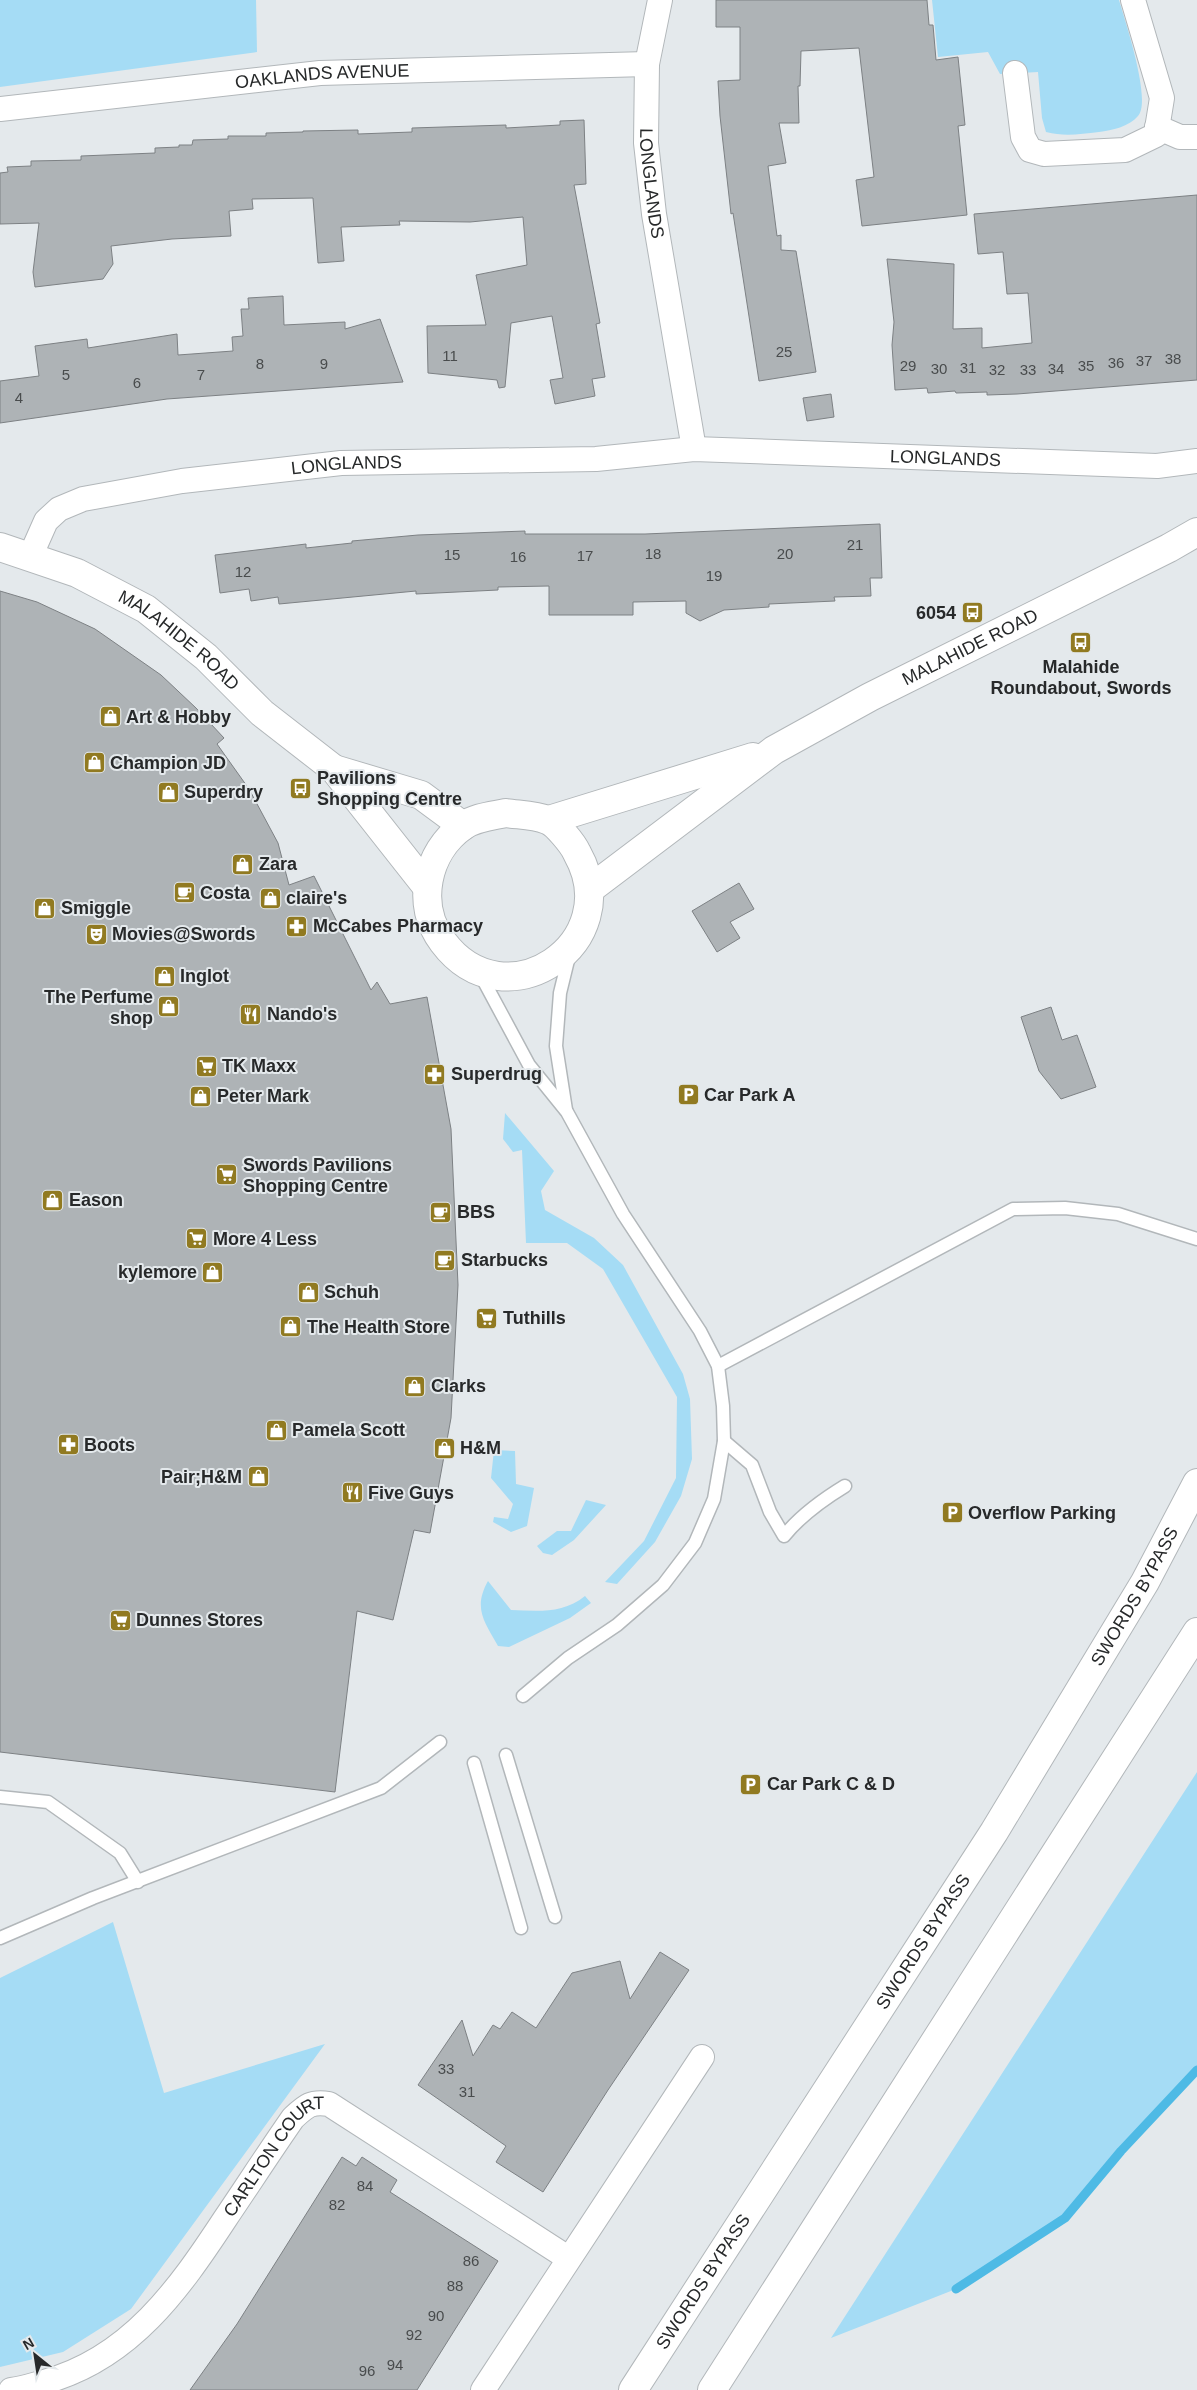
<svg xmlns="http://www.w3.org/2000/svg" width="1197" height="2390" font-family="Arial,sans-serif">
  <rect width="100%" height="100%" fill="#e4e9ec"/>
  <!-- green -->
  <g fill="#a5dcf5">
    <polygon points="0,0 256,0 257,52 0,87"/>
    <path d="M 932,0 L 1119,0 C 1125,21 1152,101 1138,116 C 1129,127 1112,130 1099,132 C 1080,134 1065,137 1046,132 L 1042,118 L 1038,72 L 1000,74 L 988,52 L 938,57 Z"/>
    <polygon points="505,1113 554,1171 541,1191 545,1210 594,1238 623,1265 683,1374 690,1399 692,1459 681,1496 655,1542 617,1584 605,1582 644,1541 676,1478 677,1397 603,1269 567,1243 526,1243 522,1150 513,1152 503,1139"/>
    <polygon points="494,1450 515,1451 516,1484 534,1488 527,1526 511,1532 493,1522 494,1517 508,1519 513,1504 491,1478"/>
    <polygon points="586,1500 606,1505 574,1540 552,1555 543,1553 537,1546 557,1531 571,1531"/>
    <path d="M 488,1581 L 511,1610 C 538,1611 563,1614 585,1596 L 591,1603 L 570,1618 L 509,1647 L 498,1646 C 484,1621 473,1608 488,1581 Z"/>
    <polygon points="1197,1772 1197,2070 1121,2151 1065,2218 956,2289 831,2338"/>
    <polygon points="113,1922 164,2093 325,2044 131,2309 63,2352 0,2367 0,1978"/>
  </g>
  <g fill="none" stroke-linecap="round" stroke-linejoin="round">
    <!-- stream -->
    <polyline stroke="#4ebae5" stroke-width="9" points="956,2289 1065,2218 1121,2151 1197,2070"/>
  </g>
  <!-- building -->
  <g fill="#aeb3b6" stroke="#7d8184">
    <polygon points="716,0 927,0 929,25 933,25 936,60 958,57 965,125 958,126 967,215 862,226 856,180 874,177 859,48 801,51 800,86 798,86 799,123 779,123 786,163 768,166 777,236 781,235 781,250 796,251 816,372 759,381 733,213 731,214 720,116 718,81 740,80 740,27 716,27"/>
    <polygon points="584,120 586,184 574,185 600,323 596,324 605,377 592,379 595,396 555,404 550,380 563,378 552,316 511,323 505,387 499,388 497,380 428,373 427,326 486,325 476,275 527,265 523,217 470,222 399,221 400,225 341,227 344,261 318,263 313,198 252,199 253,209 229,211 231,236 172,239 111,246 113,264 103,279 35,287 33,272 39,223 0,224 0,173 8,172 7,167 31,166 31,161 81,160 81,156 155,153 155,148 179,147 179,145 192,145 193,140 228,139 228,136 266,136 266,133 303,132 303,131 358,130 358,134 412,132 412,128 506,125 506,128 560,125 560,121"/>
    <polygon points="1197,195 1197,380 1017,394 987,395 987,392 956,393 955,391 928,393 927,388 895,390 892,345 894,322 887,259 954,264 953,329 982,328 982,348 1032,343 1028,293 1007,294 1003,252 978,254 974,214"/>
    <polygon points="283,296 284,325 345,322 345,329 380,319 403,382 167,399 0,423 0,381 39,376 35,346 87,339 88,348 177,334 178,355 233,351 232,337 243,336 241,309 249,309 248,298"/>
    <polygon points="831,394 834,417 807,421 803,398"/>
    <polygon points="880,524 882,578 870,578 871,596 834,597 835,601 769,604 769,607 724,610 700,621 686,613 686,601 633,602 633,615 549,615 549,586 498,587 498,590 416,594 416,591 279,604 278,597 251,601 249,589 220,593 215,555 306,544 306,548 352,543 352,541 418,535 525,531 525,534 645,534"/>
    <polygon points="0,591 37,602 95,629 161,675 196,708 224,738 217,744 249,789 278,843 289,885 314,876 371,990 377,982 390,1004 427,997 451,1129 458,1285 451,1418 430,1533 414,1530 393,1620 357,1611 335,1792 0,1752"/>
    <polygon points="739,883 754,909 730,922 740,938 717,952 692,911"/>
    <polygon points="1051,1007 1062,1040 1077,1035 1096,1087 1061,1099 1039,1071 1021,1017"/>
    <polygon points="660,1952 689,1970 608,2090 543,2192 496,2162 506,2146 418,2085 462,2020 473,2056 493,2025 500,2029 512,2012 536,2028 572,1973 620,1961 630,1999"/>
    <polygon points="342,2157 356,2166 362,2157 397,2180 390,2192 498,2261 417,2390 190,2390 237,2324"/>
  </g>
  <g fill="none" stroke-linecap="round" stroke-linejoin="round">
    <defs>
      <g id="service">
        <polyline points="480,974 529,1065 567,1112 623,1214 700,1331 718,1366 723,1406 724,1441 714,1499 695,1543 663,1585 617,1625 568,1658 523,1696"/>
        <polyline points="566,1110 556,1046 560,993 570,952"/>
        <polyline points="718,1366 1013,1209 1065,1208 1118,1214 1197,1239"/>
        <path d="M 724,1441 L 752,1465 L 770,1512 L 784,1536 C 801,1515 822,1500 845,1486"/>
        <polyline points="506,1755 555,1917"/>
        <polyline points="474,1763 521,1928"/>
        <polyline points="0,1797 48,1802 120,1853 138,1882"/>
        <polyline points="0,1938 93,1898 381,1788 440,1742"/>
      </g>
      <g id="minor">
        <path id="s1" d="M 660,0 L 647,64 L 646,143 L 654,214 L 694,449"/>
        <polyline points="1015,73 1023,137 1030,150 1044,154 1125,150 1156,135 1162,98 1133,0"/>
        <path id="s2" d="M 0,109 L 320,73 L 647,64"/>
        <polyline points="1157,127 1180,137 1197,137"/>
        <path id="s3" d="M 30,557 L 46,521 L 59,509 L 83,499 L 182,481 L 341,463 L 596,459 L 694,449 L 1157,466 L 1197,461"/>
        <path id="s4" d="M 11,2390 C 22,2389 33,2385 44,2382 C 130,2359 179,2289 225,2219 C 248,2185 270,2151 293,2118 C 306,2106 311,2101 329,2104 L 568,2258"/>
        <polyline points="483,2390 702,2057"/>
      </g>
      <g id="secondary">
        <path id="s5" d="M 0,547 L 77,573 L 146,609 L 206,657 L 262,713 L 334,769 L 427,887"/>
        <polyline points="334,769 421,795 463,826"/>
        <path d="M 506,813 C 519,815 535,815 547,820 C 556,823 573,844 577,853 C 628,943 505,1025 443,942 C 415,906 426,852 463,826 C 476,817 492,816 506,813 Z"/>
        <polyline points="549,820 753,757"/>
        <path id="s6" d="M 590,889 L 774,750 L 870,697 L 1169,548 L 1197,532"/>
        <path id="s7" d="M 633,2390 L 994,1832 L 1145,1582 L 1197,1483"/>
        <polyline points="712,2390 1197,1632"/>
      </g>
    </defs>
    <!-- service casing -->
    <use href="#service" stroke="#b2b7ba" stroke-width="15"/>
    <!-- minor casing -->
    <use href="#minor" stroke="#b2b7ba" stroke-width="26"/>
    <!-- secondary casing -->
    <use href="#secondary" stroke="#b2b7ba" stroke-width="30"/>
    <!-- service -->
    <use href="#service" stroke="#fff" stroke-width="12"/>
    <!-- minor -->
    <use href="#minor" stroke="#fff" stroke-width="24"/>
    <!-- secondary -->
    <use href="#secondary" stroke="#fff" stroke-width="28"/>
  </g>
  <!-- icons -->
  <defs>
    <symbol id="bus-square" viewBox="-11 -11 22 22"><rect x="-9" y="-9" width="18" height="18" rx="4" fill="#917a21" stroke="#e4e9ec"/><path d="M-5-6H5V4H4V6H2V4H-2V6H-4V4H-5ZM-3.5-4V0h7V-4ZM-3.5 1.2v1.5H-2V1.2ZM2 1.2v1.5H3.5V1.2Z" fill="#fff"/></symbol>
    <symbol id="shop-square" viewBox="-11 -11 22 22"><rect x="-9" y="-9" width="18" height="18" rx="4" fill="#917a21" stroke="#e4e9ec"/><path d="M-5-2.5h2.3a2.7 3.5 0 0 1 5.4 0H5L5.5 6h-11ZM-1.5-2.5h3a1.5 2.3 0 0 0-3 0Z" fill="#fff"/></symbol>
    <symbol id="cafe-square" viewBox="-11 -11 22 22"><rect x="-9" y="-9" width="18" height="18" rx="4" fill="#917a21" stroke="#e4e9ec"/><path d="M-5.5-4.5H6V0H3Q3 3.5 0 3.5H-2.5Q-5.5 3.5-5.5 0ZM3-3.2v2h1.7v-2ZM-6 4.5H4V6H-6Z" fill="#fff"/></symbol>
    <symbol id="pharmacy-square" viewBox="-11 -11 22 22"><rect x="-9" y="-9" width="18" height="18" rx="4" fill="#917a21" stroke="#e4e9ec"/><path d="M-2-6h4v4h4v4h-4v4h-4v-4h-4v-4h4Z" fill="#fff"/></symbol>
    <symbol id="theatre-square" viewBox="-11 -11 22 22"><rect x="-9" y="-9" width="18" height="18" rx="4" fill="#917a21" stroke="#e4e9ec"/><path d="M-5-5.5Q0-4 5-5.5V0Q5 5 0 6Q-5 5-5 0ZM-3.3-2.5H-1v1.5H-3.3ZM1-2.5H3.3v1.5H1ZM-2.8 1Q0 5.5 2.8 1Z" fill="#fff"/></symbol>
    <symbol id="restaurant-square" viewBox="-11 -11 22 22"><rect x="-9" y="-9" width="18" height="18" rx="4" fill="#917a21" stroke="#e4e9ec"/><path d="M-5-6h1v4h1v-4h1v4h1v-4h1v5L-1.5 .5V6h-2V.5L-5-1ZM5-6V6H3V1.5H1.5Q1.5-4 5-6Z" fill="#fff"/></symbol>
    <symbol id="supermarket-square" viewBox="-11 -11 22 22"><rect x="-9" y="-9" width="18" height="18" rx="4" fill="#917a21" stroke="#e4e9ec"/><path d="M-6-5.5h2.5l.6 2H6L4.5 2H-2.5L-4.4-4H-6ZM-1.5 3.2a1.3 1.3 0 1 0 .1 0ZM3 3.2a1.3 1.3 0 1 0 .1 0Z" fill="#fff"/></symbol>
    <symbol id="parking-square" viewBox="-11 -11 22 22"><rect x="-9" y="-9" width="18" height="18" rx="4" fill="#917a21" stroke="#e4e9ec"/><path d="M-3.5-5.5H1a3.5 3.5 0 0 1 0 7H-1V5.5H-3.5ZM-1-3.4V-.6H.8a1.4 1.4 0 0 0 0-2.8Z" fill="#fff"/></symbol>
  </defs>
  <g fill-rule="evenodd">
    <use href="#bus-square" x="960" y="600" width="25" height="25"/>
    <use href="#bus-square" x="1068" y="630" width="25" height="25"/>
    <use href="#shop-square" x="98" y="704" width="25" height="25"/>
    <use href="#shop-square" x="82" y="750" width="25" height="25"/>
    <use href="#bus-square" x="288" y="776" width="25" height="25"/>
    <use href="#shop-square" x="156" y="780" width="25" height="25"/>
    <use href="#shop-square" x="230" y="852" width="25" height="25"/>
    <use href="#cafe-square" x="172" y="880" width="25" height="25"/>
    <use href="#shop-square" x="258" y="886" width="25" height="25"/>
    <use href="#shop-square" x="32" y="896" width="25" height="25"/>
    <use href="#pharmacy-square" x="284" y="914" width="25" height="25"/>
    <use href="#theatre-square" x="84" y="922" width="25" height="25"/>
    <use href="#shop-square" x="152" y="964" width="25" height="25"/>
    <use href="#shop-square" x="156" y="994" width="25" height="25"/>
    <use href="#restaurant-square" x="238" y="1002" width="25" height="25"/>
    <use href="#supermarket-square" x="194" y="1054" width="25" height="25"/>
    <use href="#pharmacy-square" x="422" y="1062" width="25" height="25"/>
    <use href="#parking-square" x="676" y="1082" width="25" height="25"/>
    <use href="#shop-square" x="188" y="1084" width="25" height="25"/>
    <use href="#supermarket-square" x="214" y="1162" width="25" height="25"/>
    <use href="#shop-square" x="40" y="1188" width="25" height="25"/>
    <use href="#cafe-square" x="428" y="1200" width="25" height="25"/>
    <use href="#supermarket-square" x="184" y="1226" width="25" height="25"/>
    <use href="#cafe-square" x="432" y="1248" width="25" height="25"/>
    <use href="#shop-square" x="200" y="1260" width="25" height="25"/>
    <use href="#shop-square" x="296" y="1280" width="25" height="25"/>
    <use href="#supermarket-square" x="474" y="1306" width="25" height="25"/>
    <use href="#shop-square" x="278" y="1314" width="25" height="25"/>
    <use href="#shop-square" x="402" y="1374" width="25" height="25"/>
    <use href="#shop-square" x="264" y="1418" width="25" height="25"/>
    <use href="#pharmacy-square" x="56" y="1432" width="25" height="25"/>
    <use href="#shop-square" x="432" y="1436" width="25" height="25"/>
    <use href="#shop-square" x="246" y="1464" width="25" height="25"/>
    <use href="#restaurant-square" x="340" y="1480" width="25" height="25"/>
    <use href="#parking-square" x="940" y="1500" width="25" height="25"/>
    <use href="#supermarket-square" x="108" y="1608" width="25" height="25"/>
    <use href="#parking-square" x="738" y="1772" width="25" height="25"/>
  </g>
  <g text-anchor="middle" stroke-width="4" stroke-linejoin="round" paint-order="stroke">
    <!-- number labels -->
    <g font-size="15" fill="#494c4d">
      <text x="784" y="357">25</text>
      <text x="450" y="361">11</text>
      <text x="1173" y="364">38</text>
      <text x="1144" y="366">37</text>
      <text x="1116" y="368">36</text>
      <text x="260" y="369">8</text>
      <text x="324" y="369">9</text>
      <text x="908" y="371">29</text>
      <text x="1086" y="371">35</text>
      <text x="968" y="373">31</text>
      <text x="939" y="374">30</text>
      <text x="1056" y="374">34</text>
      <text x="997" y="375">32</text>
      <text x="1028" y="375">33</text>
      <text x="66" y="380">5</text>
      <text x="201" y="380">7</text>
      <text x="137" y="388">6</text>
      <text x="19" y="403">4</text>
      <text x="855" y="550">21</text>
      <text x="653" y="559">18</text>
      <text x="785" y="559">20</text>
      <text x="452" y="560">15</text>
      <text x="585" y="561">17</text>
      <text x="518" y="562">16</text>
      <text x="243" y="577">12</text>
      <text x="714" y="581">19</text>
      <text x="446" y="2074">33</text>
      <text x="467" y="2097">31</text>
      <text x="365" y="2191">84</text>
      <text x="337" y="2210">82</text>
      <text x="471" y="2266">86</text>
      <text x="455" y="2291">88</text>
      <text x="436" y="2321">90</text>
      <text x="414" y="2340">92</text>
      <text x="395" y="2370">94</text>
      <text x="367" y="2376">96</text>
    </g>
    <!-- street labels -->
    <g font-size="18" fill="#27292a" stroke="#e4e9ec">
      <text dy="6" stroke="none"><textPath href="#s2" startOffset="324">OAKLANDS AVENUE</textPath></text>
      <text dy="6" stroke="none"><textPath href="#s1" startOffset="185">LONGLANDS</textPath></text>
      <text dy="6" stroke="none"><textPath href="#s3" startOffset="949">LONGLANDS</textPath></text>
      <text dy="6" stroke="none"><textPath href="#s3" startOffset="349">LONGLANDS</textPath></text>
      <text dy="6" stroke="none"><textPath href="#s5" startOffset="204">MALAHIDE ROAD</textPath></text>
      <text dy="6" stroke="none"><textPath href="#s6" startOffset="452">MALAHIDE ROAD</textPath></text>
      <text dy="6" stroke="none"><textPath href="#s7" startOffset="939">SWORDS BYPASS</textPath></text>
      <text dy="6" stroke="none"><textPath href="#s7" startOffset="534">SWORDS BYPASS</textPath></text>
      <text dy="6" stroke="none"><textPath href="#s4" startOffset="365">CARLTON COURT</textPath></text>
      <text dy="6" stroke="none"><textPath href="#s7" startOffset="129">SWORDS BYPASS</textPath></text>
    </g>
    <!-- poi labels -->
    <g font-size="18" font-weight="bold" fill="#27292a" stroke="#e4e9ec" text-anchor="start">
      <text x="956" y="619" text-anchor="end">6054</text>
      <text x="1081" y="673" text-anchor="middle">Malahide<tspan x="1081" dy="21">Roundabout, Swords</tspan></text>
      <text x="126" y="723">Art &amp; Hobby</text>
      <text x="110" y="769">Champion JD</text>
      <text x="317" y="784">Pavilions<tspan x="317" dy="21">Shopping Centre</tspan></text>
      <text x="184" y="798">Superdry</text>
      <text x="259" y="870">Zara</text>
      <text x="200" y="899">Costa</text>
      <text x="286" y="904">claire's</text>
      <text x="61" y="914">Smiggle</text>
      <text x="313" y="932">McCabes Pharmacy</text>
      <text x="112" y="940">Movies@Swords</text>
      <text x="180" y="982">Inglot</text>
      <text x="153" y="1003" text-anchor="end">The Perfume<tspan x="153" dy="21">shop</tspan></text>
      <text x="267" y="1020">Nando's</text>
      <text x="222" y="1072">TK Maxx</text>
      <text x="451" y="1080">Superdrug</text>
      <text x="704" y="1101">Car Park A</text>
      <text x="217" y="1102">Peter Mark</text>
      <text x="243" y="1171">Swords Pavilions<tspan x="243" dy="21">Shopping Centre</tspan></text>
      <text x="69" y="1206">Eason</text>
      <text x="457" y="1218">BBS</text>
      <text x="213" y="1245">More 4 Less</text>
      <text x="461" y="1266">Starbucks</text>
      <text x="197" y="1278" text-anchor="end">kylemore</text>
      <text x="324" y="1298">Schuh</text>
      <text x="503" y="1324">Tuthills</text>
      <text x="307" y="1333">The Health Store</text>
      <text x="431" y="1392">Clarks</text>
      <text x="292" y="1436">Pamela Scott</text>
      <text x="84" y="1451">Boots</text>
      <text x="460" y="1454">H&amp;M</text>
      <text x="242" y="1483" text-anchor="end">Pair;H&amp;M</text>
      <text x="368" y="1499">Five Guys</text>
      <text x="968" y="1519">Overflow Parking</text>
      <text x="136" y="1626">Dunnes Stores</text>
      <text x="767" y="1790">Car Park C &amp; D</text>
    </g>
  </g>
  <!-- north arrow -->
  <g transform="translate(35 2355) rotate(330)" stroke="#e4e9ec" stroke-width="4" paint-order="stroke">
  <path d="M0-4L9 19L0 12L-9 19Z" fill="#27292a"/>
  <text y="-8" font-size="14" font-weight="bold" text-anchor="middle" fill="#27292a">N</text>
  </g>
</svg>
